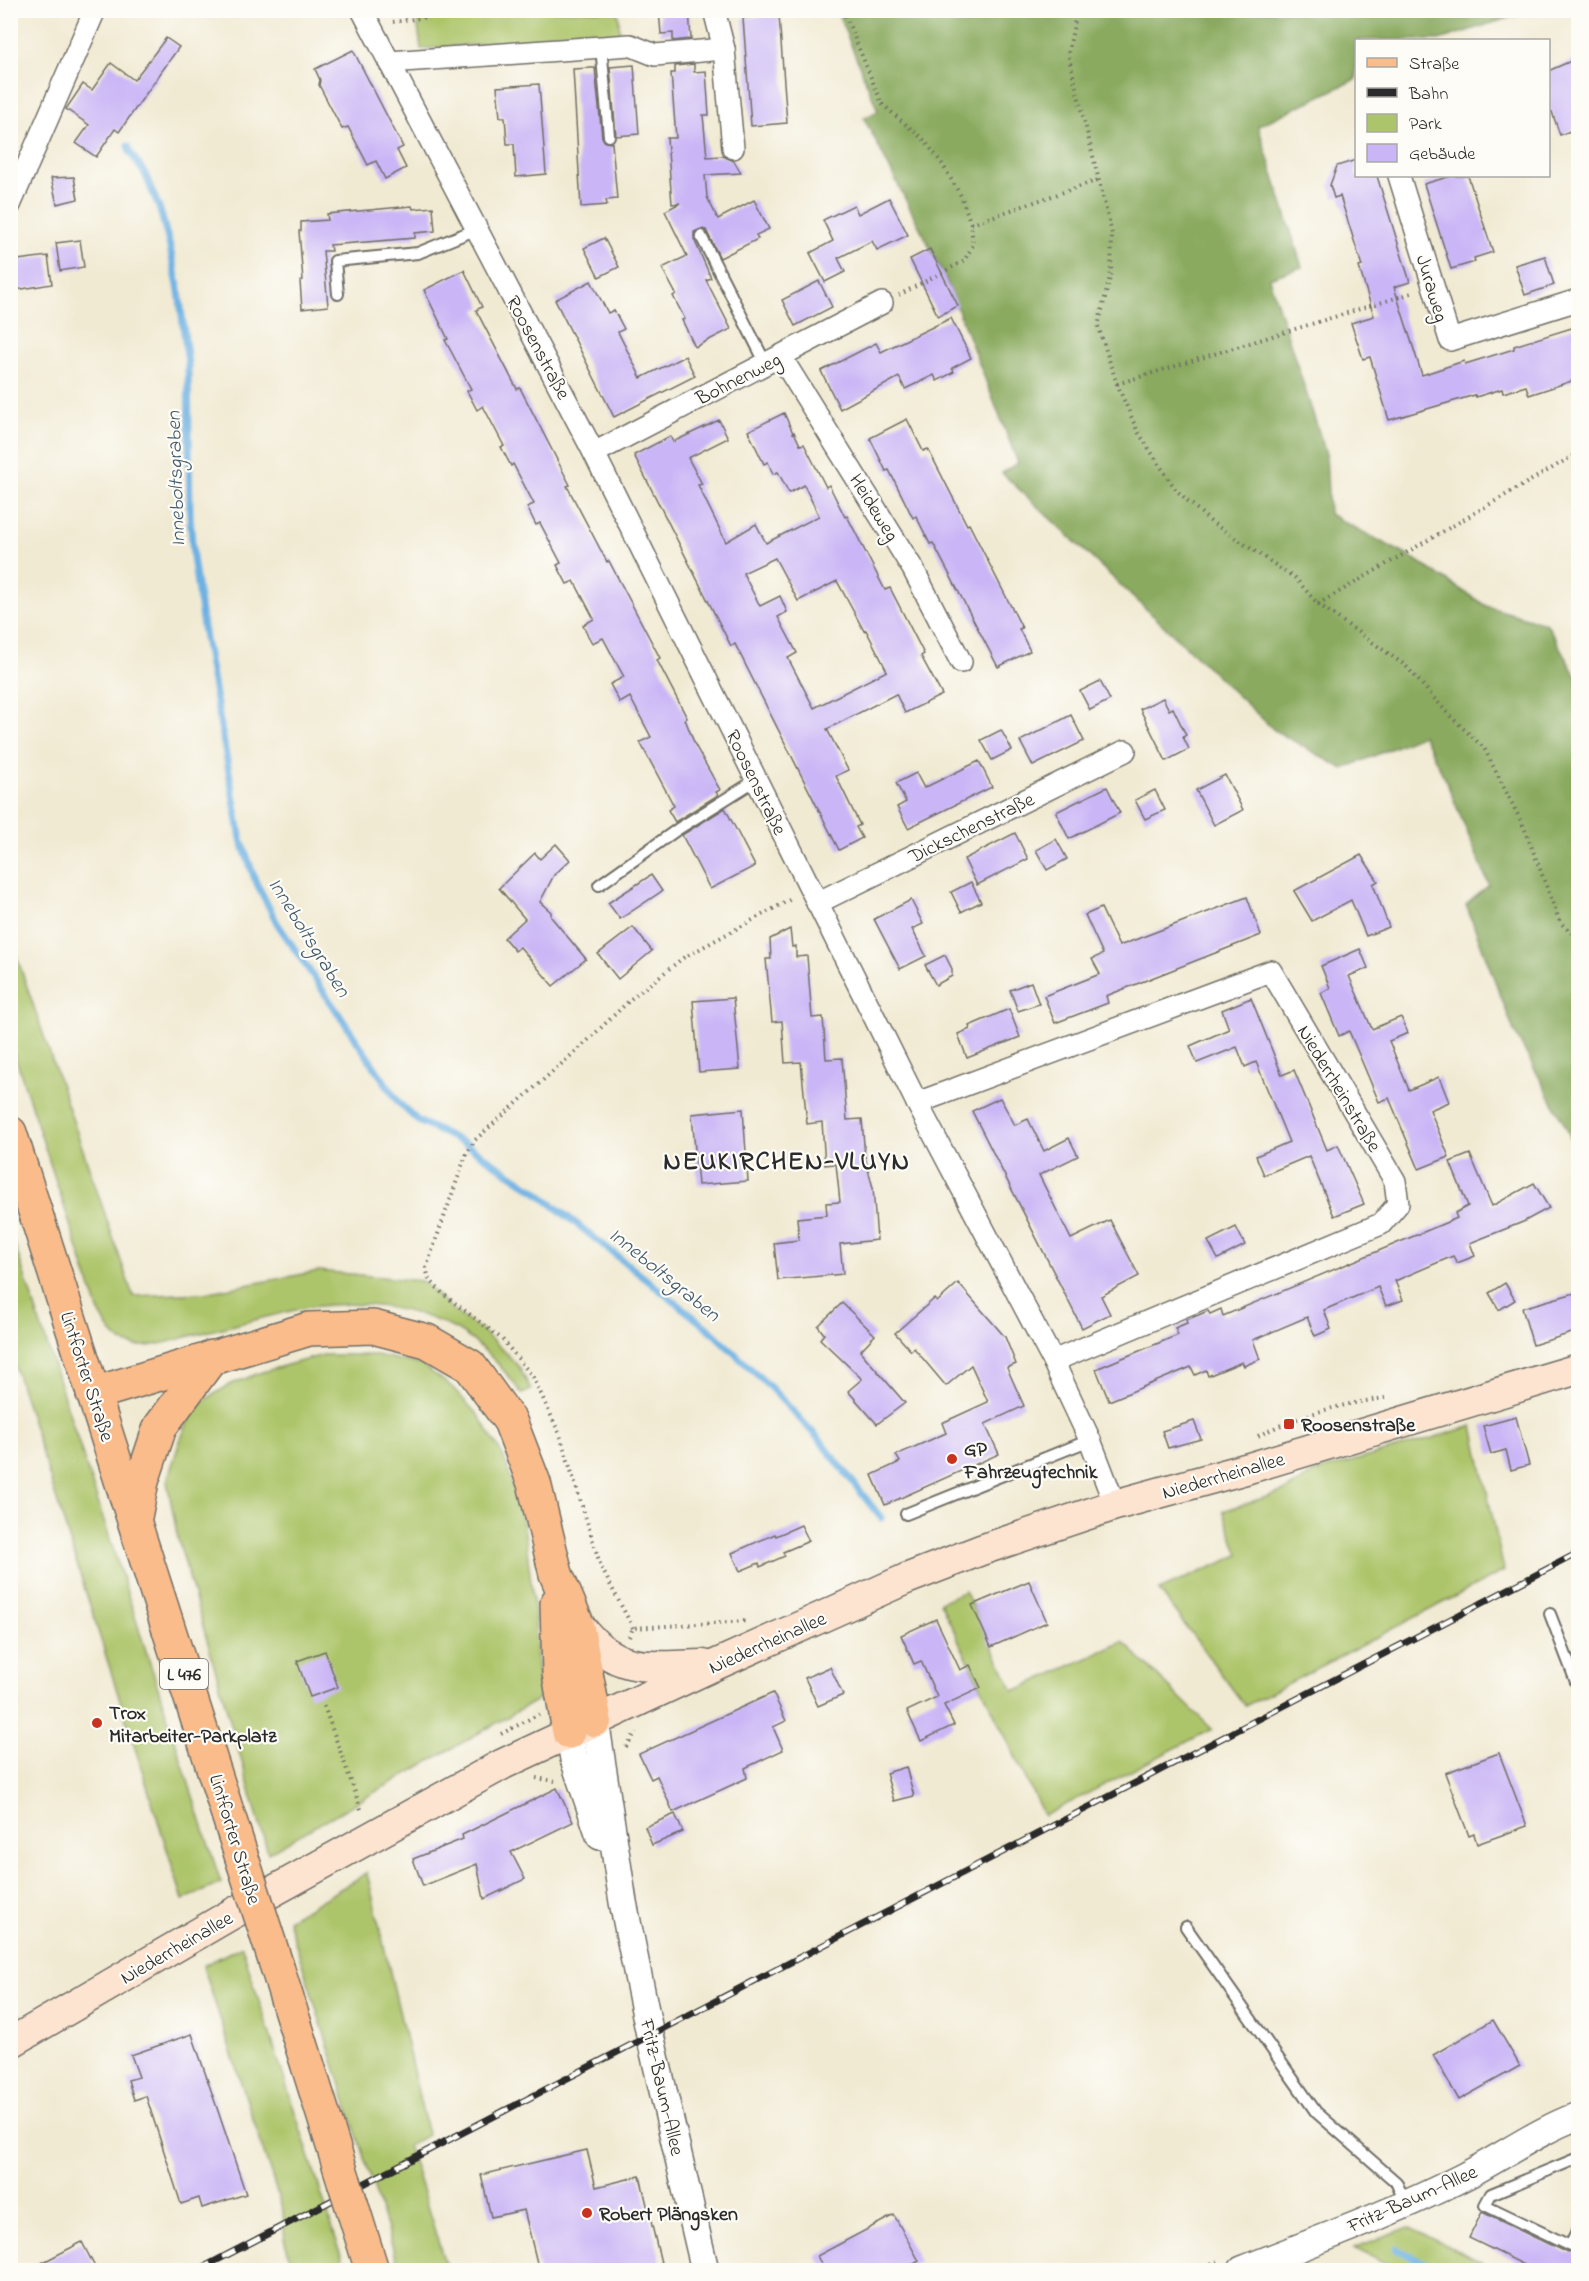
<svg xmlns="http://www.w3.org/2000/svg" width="1589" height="2281" font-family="'Indie Flower',sans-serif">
  <rect width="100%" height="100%" fill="#fdfcf7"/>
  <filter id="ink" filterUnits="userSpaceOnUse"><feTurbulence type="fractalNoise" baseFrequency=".0167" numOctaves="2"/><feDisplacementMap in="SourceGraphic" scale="12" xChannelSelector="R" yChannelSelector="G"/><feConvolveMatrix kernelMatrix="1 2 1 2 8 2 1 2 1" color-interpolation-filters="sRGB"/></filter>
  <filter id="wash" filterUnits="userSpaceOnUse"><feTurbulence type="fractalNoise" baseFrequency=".008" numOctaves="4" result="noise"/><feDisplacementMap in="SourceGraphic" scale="24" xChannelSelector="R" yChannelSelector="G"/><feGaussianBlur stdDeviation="1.35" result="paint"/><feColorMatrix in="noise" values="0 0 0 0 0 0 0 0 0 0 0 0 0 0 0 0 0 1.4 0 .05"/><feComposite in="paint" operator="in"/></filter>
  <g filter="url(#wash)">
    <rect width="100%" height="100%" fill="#f1ead3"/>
    <!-- green -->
    <g fill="#adc56a" stroke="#6c784a" stroke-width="1.5">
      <polygon points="416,11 618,11 620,33 421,49"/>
      <path d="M 10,937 L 133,1296 L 204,1293 L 319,1271 L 422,1281 L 455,1312 L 481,1330 L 505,1352 L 519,1367 L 531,1390 L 522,1394 C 505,1370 483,1345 457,1330 C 413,1306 359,1300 310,1307 C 297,1309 283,1313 270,1316 C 243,1323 217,1329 190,1336 C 171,1341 141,1352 123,1342 C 110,1335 105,1322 98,1310 L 11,1044 Z"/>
      <polygon points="11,1233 221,1883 183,1900 11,1355"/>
      <polygon points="323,1355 376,1355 422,1365 452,1387 478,1415 504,1457 524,1525 535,1615 539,1699 268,1853 178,1539 167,1481 180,1441 194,1407 229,1385 262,1372"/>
      <polygon points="1473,1426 1504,1571 1245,1706 1159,1590 1239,1555 1223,1511 1285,1491 1316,1472"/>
      <polygon points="965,1591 1014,1691 1123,1642 1212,1729 1044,1816 940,1602"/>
      <polygon points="367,1873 428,2135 408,2145 447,2270 400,2270 288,1920"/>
      <polygon points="242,1946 253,1982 346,2270 294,2270 285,2242 283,2211 203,1966"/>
      <polygon points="1408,2227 1498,2270 1398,2270 1354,2248"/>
    </g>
    <!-- forest -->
    <polygon fill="#8aaa5e" stroke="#5a6a44" stroke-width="1.5" points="837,11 1530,11 1439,40 1356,40 1356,79 1258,126 1302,267 1269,278 1326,454 1329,514 1414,559 1486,606 1547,624 1578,680 1578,1156 1566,1127 1514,1031 1466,905 1489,885 1446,781 1423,735 1343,769 1274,730 1002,473 1018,463 945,277 864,118 878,111"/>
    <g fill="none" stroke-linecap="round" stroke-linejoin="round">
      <!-- stream -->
      <g stroke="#6db1e2" stroke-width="7">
        <polyline points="128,146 130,152 145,174 160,210 169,243 179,291 188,364 190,514 193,557 203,627 241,839 255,880 277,923 399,1103 418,1121 464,1143 534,1190 710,1330 769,1386 819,1439 881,1518"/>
        <polyline points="1397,2249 1440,2270"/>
      </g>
    </g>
    <g id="blocks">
      <!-- building -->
      <g fill="#cab6f6" fill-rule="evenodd">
        <polygon points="659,10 689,10 691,39 673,41 673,33 661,34"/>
        <polygon points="779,15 787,123 751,126 743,18"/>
        <polygon points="166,38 179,47 119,132 115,129 96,157 76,143 89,125 66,109 83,84 92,90 111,63 134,80"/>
        <polygon points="353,50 403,147 397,150 406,168 385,179 376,161 368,165 348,127 342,129 319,85 320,80 315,69"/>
        <polygon points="1578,58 1578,128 1560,135 1552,112 1548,113 1548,71"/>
        <polygon points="694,64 694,72 706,71 709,115 703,115 707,157 723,156 734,161 741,173 705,175 707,197 718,219 754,200 769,229 756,235 758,239 720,258 706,230 701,229 694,232 694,239 711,278 706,280 731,329 695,347 682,320 685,319 673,296 676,294 662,268 687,256 665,211 680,203 672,204 667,138 676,138 671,73 675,73 675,66"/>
        <polygon points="634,65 639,134 616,136 610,67"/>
        <polygon points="591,68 595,68 602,137 605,142 612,143 617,199 606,200 607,205 581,207 573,69"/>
        <polygon points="539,84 546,174 516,177 514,144 507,144 505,117 500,117 497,87"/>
        <polygon points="1356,160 1356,176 1377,176 1410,282 1394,287 1422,375 1464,361 1465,364 1514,349 1514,346 1578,326 1578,379 1529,395 1526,386 1503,393 1502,389 1476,397 1475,395 1389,420 1370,357 1363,359 1351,323 1374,316 1359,267 1362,266 1340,196 1334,198 1330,185 1337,166"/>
        <polygon points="1451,176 1468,176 1493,252 1474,258 1475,262 1451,269 1424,184"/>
        <polygon points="74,177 78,199 57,204 51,178"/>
        <polygon points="889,198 908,235 877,250 872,241 838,258 845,272 825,282 810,253 833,241 823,220 854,205 858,214"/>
        <polygon points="412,206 413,209 433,207 435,231 415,233 415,238 330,245 331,251 323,251 328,306 302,309 300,281 303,280 299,231 301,231 301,222 328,220 327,214"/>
        <polygon points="604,238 619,267 599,277 584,248"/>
        <polygon points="80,240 84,267 60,271 56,243"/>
        <polygon points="930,249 958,306 938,316 910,259"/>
        <polygon points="48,256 52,284 10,291 10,261"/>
        <polygon points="1545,256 1554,285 1525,295 1515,265"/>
        <polygon points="464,270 482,307 476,310 517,389 520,388 570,485 567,486 607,562 609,561 660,658 657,660 687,718 685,719 695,745 720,790 716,792 718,795 675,822 668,810 674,806 640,742 651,737 630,697 620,703 610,684 624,677 603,638 592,643 587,634 583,625 594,619 574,581 567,584 557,565 561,563 540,523 536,525 527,507 534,504 513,464 511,466 501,447 504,446 483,406 477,410 467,391 471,389 445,340 448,339 424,290"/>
        <polygon points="591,281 608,313 614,310 624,329 618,332 641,378 685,356 695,376 614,417 555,300"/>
        <polygon points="819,281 832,307 795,326 782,300"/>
        <polygon points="951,318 971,358 952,368 954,372 937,381 934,375 905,389 899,377 840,409 821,371 876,343 881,352"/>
        <path d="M 784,413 L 793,433 L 794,432 L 800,445 L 804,444 L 826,487 L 829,485 L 845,517 L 847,516 L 885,590 L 890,588 L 924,654 L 921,656 L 942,695 L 905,713 L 896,694 L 827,729 L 848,770 L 836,776 L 860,825 L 856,827 L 862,838 L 839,850 L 735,644 L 731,646 L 634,455 L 670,436 L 673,442 L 719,420 L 728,438 L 688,458 L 702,484 L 698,485 L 726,542 L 756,524 L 766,543 L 819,516 L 804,485 L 789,493 L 778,472 L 773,474 L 768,462 L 764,464 L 748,431 ZM 775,558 L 798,601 L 837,581 L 864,631 L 866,630 L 887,671 L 814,708 L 788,658 L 797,653 L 778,617 L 787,612 L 780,596 L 760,606 L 743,573 Z"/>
        <polygon points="907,419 923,451 928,449 967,525 969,524 1022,628 1019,629 1030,651 998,667 933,543 930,544 916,516 913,518 889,470 886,471 870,438"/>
        <polygon points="1100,681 1110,700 1090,710 1080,691"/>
        <polygon points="1163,698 1169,710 1173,708 1186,735 1183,737 1189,749 1166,761 1140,709"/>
        <polygon points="1071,715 1084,741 1033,766 1020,741"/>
        <polygon points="1001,730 1012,750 992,760 981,740"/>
        <polygon points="979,761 992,787 908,828 897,807 906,802 896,783 916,773 924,788"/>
        <polygon points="1225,775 1243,810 1214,825 1196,790"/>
        <polygon points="1107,787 1120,813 1069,839 1056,812"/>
        <polygon points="1155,790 1165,810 1145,819 1135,800"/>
        <polygon points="725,808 755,866 710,889 682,835"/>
        <polygon points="1015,833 1028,859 977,885 964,859"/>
        <polygon points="1056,839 1067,859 1047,870 1036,850"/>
        <polygon points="556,844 570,860 554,875 540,902 551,912 551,917 586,959 553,986 520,947 515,951 504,938 525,919 499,888 535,853 540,859"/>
        <polygon points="1361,855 1378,881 1373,884 1389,927 1366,936 1351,900 1312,921 1294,891"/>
        <polygon points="651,875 662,891 620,919 608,903"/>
        <polygon points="971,882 981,902 961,912 951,892"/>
        <polygon points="1247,897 1261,935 1106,996 1108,1003 1055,1023 1044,996 1100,974 1092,959 1103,954 1085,915 1101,908 1119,946"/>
        <polygon points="911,900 923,924 912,929 926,956 900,969 874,919"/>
        <polygon points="633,927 652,951 618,979 598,954"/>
        <polygon points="790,929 792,947 796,946 796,957 807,956 812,1018 823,1017 826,1059 842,1058 847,1120 862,1119 865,1158 873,1188 877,1240 840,1244 843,1274 778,1280 774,1243 799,1240 797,1218 827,1215 826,1203 840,1202 836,1164 825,1165 822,1122 807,1124 801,1062 785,1063 782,1021 772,1022 766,959 771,959 770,939"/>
        <polygon points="1360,949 1368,968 1349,976 1372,1029 1401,1017 1408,1033 1389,1041 1409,1090 1439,1077 1449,1102 1430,1110 1449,1157 1419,1169 1389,1098 1379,1102 1349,1031 1339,1036 1321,993 1330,988 1321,966"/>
        <polygon points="945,955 952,969 952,976 936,985 925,965"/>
        <polygon points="1031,982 1039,1004 1018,1011 1010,990"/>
        <polygon points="733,998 740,1069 699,1072 693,1001"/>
        <polygon points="1251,998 1282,1075 1294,1070 1327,1150 1338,1145 1364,1204 1334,1216 1309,1156 1264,1175 1256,1156 1289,1142 1256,1062 1245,1067 1237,1047 1197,1063 1190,1046 1229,1029 1222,1010"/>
        <polygon points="1009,1009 1020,1037 967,1058 958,1034 970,1029 969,1026"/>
        <polygon points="1000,1098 1015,1125 1028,1119 1044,1151 1069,1138 1078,1156 1039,1175 1071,1239 1110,1220 1139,1276 1101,1296 1110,1314 1082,1328 972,1111"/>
        <polygon points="743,1109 748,1181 698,1185 692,1114"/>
        <polygon points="1470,1154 1492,1206 1534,1183 1549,1208 1523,1222 1470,1243 1475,1256 1457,1263 1453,1256 1395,1281 1403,1300 1386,1306 1378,1287 1324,1310 1331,1329 1315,1336 1307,1317 1253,1340 1260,1359 1244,1366 1242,1362 1208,1376 1206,1370 1195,1375 1191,1367 1109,1401 1096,1369 1178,1335 1175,1328 1187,1323 1186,1320 1208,1311 1210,1314 1221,1309 1223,1316 1457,1218 1455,1213 1468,1206 1450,1162"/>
        <polygon points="1236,1227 1245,1245 1218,1259 1208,1241"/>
        <polygon points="958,1283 1005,1337 1016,1364 1007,1368 1024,1406 985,1424 999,1454 885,1505 872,1475 900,1462 896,1455 946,1433 942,1423 988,1402 971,1365 946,1386 914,1348 911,1351 895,1333 934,1299 937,1302"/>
        <polygon points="1505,1283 1515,1300 1499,1310 1489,1293"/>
        <polygon points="1578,1292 1578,1331 1533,1345 1522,1308"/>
        <polygon points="842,1303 875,1335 860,1351 905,1403 877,1424 848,1391 862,1379 820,1339 824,1334 818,1326"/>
        <polygon points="1516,1417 1529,1465 1511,1470 1506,1450 1491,1454 1483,1426"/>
        <polygon points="1194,1421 1201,1439 1168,1448 1162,1431"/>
        <polygon points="801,1525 809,1541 783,1552 785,1556 760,1567 759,1563 740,1571 732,1553 775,1534 776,1536"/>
        <polygon points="1029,1581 1047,1622 991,1647 972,1605"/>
        <polygon points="936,1619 960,1670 970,1665 981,1688 944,1705 954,1725 921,1741 907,1711 937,1697 921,1661 914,1664 901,1635"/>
        <polygon points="325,1651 338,1687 310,1697 297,1661"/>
        <polygon points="830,1667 843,1695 818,1706 805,1678"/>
        <polygon points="773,1693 786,1721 773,1727 783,1750 745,1768 747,1778 673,1812 657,1776 651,1779 639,1754"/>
        <polygon points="1499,1753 1527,1826 1477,1844 1474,1834 1469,1836 1445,1773"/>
        <polygon points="906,1767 914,1796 894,1801 886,1773"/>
        <polygon points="557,1788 573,1822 511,1852 525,1879 484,1899 477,1864 423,1886 413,1859 463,1839 462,1835"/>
        <polygon points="675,1814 683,1832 652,1845 645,1827"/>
        <polygon points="1493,2020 1520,2066 1459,2100 1433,2055"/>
        <polygon points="192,2034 246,2194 202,2208 199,2198 181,2204 146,2096 134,2100 128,2080 139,2077 131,2055"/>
        <polygon points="587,2150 596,2187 640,2176 663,2271 539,2271 524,2210 491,2217 481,2175"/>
        <polygon points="1482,2212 1567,2253 1578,2251 1578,2271 1537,2271 1469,2238"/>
        <polygon points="894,2215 919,2261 902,2271 825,2271 817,2256"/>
        <polygon points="82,2242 97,2271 26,2271"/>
      </g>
    </g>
  </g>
  <g filter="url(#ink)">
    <use href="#blocks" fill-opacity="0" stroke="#706e66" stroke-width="1.5"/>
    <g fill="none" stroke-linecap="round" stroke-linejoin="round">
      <defs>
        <g id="service">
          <polyline points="601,46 609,136"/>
          <polyline points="701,236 766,364"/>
          <polyline points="338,294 335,261 418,253 477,229"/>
          <polyline points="599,885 678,829 756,780"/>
          <polyline points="906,1514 1090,1440"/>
          <polyline points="1550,1614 1578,1687"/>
          <polyline points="1186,1927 1316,2112 1396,2182 1406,2204"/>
          <polyline points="1578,2158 1491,2194 1485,2205 1570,2246 1578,2230"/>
        </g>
        <g id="minor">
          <polyline points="362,10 594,453 917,1103 1053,1361 1090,1440 1115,1505"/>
          <polyline points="714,10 724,49 733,148"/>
          <polyline points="389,62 630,45 655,55 724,49"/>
          <polyline points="1399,176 1450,340 1578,300"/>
          <polyline points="10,205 95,10"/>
          <polyline points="781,357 913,569 961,662"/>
          <polyline points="594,453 882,303"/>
          <polyline points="817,903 1125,751"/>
          <polyline points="917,1103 1271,971 1395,1181 1398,1204 1381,1224 1053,1361"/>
        </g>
        <g id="tertiary">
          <polyline points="595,1720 623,1902 650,2035 705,2270"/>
          <polyline points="569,1732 574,1759 600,1836"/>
          <path d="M 1242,2270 C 1315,2241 1391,2214 1461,2178 C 1501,2158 1537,2131 1578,2116"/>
        </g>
        <g id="secondary">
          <path d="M 576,1621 C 614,1675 643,1666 703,1665"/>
          <polyline points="10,2043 230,1915 503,1764 715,1665 906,1579 981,1550 1115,1505 1249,1468 1578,1369"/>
        </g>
        <g id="primary">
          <path d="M 10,1133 C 84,1365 160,1597 233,1830"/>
          <polyline points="93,1394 309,1329 373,1327 427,1341 470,1366 510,1421 534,1483 556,1574 576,1621 595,1720"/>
          <polyline points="135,1517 142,1481 160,1427 212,1357"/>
          <polyline points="557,1603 559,1673 569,1732"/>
          <polyline points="278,1970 344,2181"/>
          <polyline points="352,2206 372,2270"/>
        </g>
      </defs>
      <!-- service casing -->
      <use href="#service" stroke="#706e66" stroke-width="14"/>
      <!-- minor casing -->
      <use href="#minor" stroke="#706e66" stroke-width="24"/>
      <!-- tertiary casing -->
      <use href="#tertiary" stroke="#706e66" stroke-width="30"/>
      <!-- secondary casing -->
      <use href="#secondary" stroke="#706e66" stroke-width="33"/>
      <!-- primary casing -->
      <use href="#primary" stroke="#706e66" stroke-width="36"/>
      <!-- path -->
      <g stroke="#706e66" stroke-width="4" stroke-dasharray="1.5 4.5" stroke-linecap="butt">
        <polyline points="843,10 882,104 924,140 941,162 961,196 971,224 973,245 964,261 899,295"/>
        <polyline points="1077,10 1068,54 1112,234 1111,273 1098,326 1117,384 1138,432 1176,490 1211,522 1295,578 1318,604 1406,666 1449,715 1484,748 1524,827 1560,922 1578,940"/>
        <polyline points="393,22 476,10"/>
        <polyline points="971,224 1098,180"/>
        <polyline points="1117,384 1415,292"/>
        <polyline points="1318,604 1578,453"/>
        <path d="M 1258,1436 C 1298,1415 1341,1404 1385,1398"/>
        <polyline points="633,1628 601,1567 560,1435 533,1377 502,1339 443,1294 429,1279 426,1268 466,1155 475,1140 584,1044 632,998 683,958 793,898"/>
        <polyline points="629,1637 633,1628 747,1621"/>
        <polyline points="324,1706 362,1812"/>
        <polyline points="501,1734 539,1714"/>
        <polyline points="626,1747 636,1732"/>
        <polyline points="536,1778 555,1781"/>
        <polyline points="1194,2270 1220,2260"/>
      </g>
      <!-- service -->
      <use href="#service" stroke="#fff" stroke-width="10"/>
      <!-- minor -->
      <use href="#minor" stroke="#fff" stroke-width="21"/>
      <!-- tertiary -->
      <use href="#tertiary" stroke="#fff" stroke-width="27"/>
      <!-- secondary -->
      <use href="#secondary" stroke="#fde4d1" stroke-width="30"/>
      <!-- primary -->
      <use href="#primary" stroke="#fabc8b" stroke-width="33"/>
      <defs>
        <polyline id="rail" points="198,2270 1578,1553"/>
      </defs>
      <!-- rail casing -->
      <use href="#rail" stroke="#2b2b2b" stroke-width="7"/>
      <!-- rail -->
      <use href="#rail" stroke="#fdfcf7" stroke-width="4.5" stroke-dasharray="14" stroke-linecap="butt"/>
      <defs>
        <g id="primary-bridge">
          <polyline points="233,1830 278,1970"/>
          <polyline points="344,2181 352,2206"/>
        </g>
      </defs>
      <!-- primary-bridge casing -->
      <use href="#primary-bridge" stroke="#706e66" stroke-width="36" stroke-linecap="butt"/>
      <!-- primary-bridge -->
      <use href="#primary-bridge" stroke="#fabc8b" stroke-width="33"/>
    </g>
  </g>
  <!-- markers -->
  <g fill="#c8321e" stroke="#fdfcf7" stroke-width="2">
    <rect x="1283" y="1418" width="12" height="12" rx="3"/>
    <circle cx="952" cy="1459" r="6"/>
    <circle cx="97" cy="1723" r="6"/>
    <circle cx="587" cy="2213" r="6"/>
  </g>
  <g text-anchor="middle" stroke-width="4.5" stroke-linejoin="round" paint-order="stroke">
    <!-- shield labels -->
    <rect fill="#fdfcf7" stroke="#6a6a68" stroke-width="1.5" x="160" y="1659" width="48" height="30" rx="4.5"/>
    <g font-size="18" font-weight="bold" fill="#2b2b2b">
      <text x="184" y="1680">L 476</text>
    </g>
    <!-- street labels -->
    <g font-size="20" fill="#2b2b2b" stroke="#fdfcf7">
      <text transform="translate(1433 288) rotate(73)" y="7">Juraweg</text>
      <text transform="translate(539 347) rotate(62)" y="7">Roosenstraße</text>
      <text transform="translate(738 378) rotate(-27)" y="7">Bohnenweg</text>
      <text transform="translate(875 507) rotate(58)" y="7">Heideweg</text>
      <text transform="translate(757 782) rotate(64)" y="7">Roosenstraße</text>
      <text transform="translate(971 827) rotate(-26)" y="7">Dickschenstraße</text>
      <text transform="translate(1340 1088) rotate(59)" y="7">Niederrheinstraße</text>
      <text transform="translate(88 1376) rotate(72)" y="7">Lintforter Straße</text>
      <text transform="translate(1223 1475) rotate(-16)" y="7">Niederrheinallee</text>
      <text transform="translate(767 1642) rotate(-24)" y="7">Niederrheinallee</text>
      <text transform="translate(236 1839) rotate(73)" y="7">Lintforter Straße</text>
      <text transform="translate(176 1947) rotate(-30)" y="7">Niederrheinallee</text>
      <text transform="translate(663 2087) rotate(77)" y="7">Fritz-Baum-Allee</text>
      <text transform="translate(1412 2198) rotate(-24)" y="7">Fritz-Baum-Allee</text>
    </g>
    <!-- poi labels -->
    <g font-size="20" font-weight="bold" fill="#2b2b2b" stroke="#fdfcf7" text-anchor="start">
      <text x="1301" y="1431">Roosenstraße</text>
      <text x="964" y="1455">GP<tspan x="964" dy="23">Fahrzeugtechnik</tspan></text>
      <text x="109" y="1719">Trox<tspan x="109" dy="23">Mitarbeiter-Parkplatz</tspan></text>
      <text x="599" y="2220">Robert Plängsken</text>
    </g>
    <!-- water labels -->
    <g font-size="21" font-style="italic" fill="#425a6b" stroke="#fdfcf7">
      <text transform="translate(175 479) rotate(-92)" y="7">Inneboltsgraben</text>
      <text transform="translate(310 937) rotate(58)" y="7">Inneboltsgraben</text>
      <text transform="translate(665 1274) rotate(39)" y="7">Inneboltsgraben</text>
    </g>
    <!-- district labels -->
    <g font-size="26" font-weight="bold" letter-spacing="1.5" fill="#2b2b2b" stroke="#fdfcf7">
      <text x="787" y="1169">NEUKIRCHEN-VLUYN</text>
    </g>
  </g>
  <!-- margin -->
  <rect width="1589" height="2281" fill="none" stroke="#fdfcf7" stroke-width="36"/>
  <!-- legend -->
  <rect x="1355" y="39" width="195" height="138" fill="#fdfcf7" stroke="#a9a8a5" stroke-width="1.5"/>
  <rect x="1367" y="58" width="30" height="9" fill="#fabc8b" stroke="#a9a8a5" stroke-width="1.5"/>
  <text x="1409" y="69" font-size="18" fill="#2b2b2b">Straße</text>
  <rect x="1367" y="88" width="30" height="9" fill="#2b2b2b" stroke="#a9a8a5" stroke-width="1.5"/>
  <text x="1409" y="99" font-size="18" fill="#2b2b2b">Bahn</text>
  <rect x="1367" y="114" width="30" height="18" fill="#adc56a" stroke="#a9a8a5" stroke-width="1.5"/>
  <text x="1409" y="129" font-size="18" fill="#2b2b2b">Park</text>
  <rect x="1367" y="144" width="30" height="18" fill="#cab6f6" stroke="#a9a8a5" stroke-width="1.5"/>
  <text x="1409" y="159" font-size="18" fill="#2b2b2b">Gebäude</text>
</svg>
